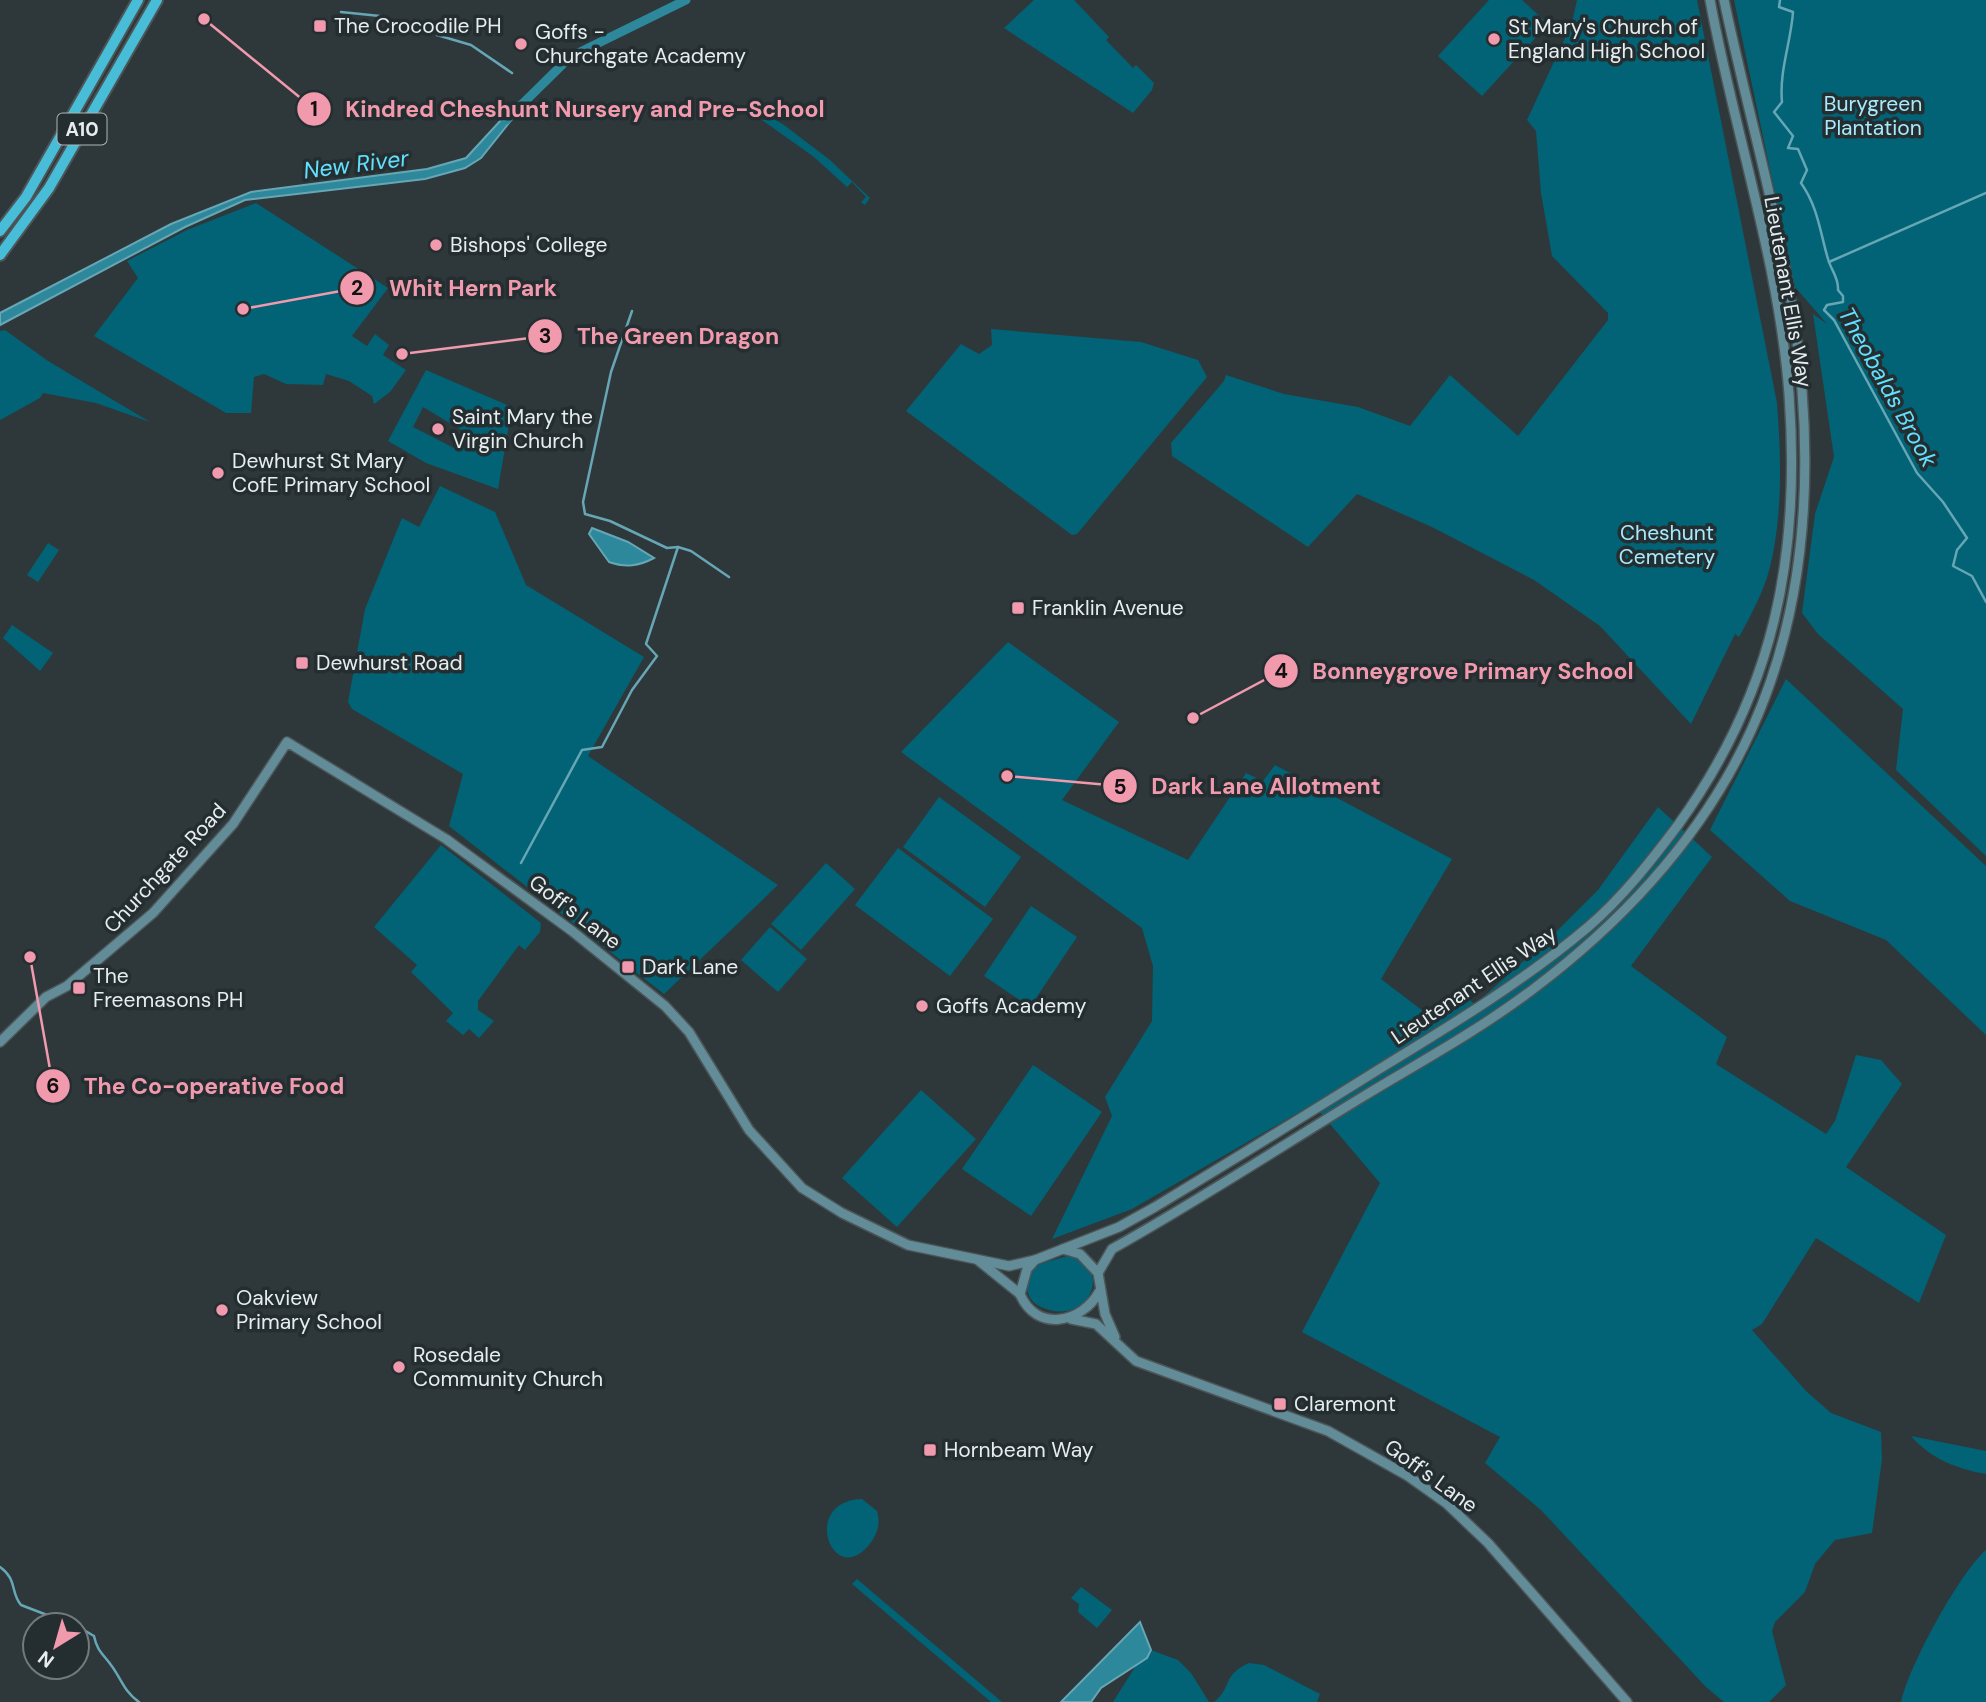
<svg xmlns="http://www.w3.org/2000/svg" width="1986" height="1702" font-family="'DM Sans',sans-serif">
  <rect width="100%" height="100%" fill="#2e383b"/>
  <!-- green -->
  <g fill="#016375" fill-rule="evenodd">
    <polygon points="1034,0 1074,0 1109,37 1106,40 1133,68 1136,65 1154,83 1152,90 1133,113 1004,28"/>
    <polygon points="1489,0 1522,0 1548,24 1482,96 1438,56"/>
    <path d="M 1577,0 L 1697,0 L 1777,403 C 1781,456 1783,514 1770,567 C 1764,591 1751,615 1739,637 L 1735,634 L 1691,724 L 1600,626 L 1534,580 L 1432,527 L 1357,494 L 1308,547 L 1172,456 L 1171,443 L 1224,381 L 1226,375 L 1284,394 L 1358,407 L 1410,426 L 1450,375 L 1518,436 L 1608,320 L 1608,313 L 1552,256 L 1541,193 L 1536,131 L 1527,120 L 1572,23 Z"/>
    <polygon points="1734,0 1986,0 1986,856 1896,770 1903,709 1818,634 1802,613 1815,514 1834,457 1813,314 1827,324 1795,287"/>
    <polygon points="762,120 776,120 784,125 830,160 870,198 865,205 861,202 866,197 852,182 847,187 814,157"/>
    <polygon points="256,203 388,288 352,336 367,346 375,334 389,345 383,355 406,370 390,392 374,404 372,396 349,381 326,374 323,385 286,384 264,374 254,377 251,413 226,413 94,336 138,278 127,261 187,230"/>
    <polygon points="991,329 1141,342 1198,360 1207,377 1077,534 1072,535 906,411 961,344 979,354 992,345"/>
    <polygon points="5,330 48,361 150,422 96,403 43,393 40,398 0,420 0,331"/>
    <path d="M 426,370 L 512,407 L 498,489 L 426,463 L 388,441 ZM 423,407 L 463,431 L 461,435 L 469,439 L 465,447 L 457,444 L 454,448 L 413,427 Z"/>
    <polygon points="440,486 495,512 526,585 644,657 588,756 778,885 664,994 449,826 463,774 352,709 348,702 365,609 402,518 419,527"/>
    <polygon points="48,543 59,550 38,582 27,575"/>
    <polygon points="12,625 53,653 40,671 3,638"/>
    <polygon points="1008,642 1119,722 1062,800 1188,860 1246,773 1263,781 1275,765 1452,859 1381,979 1423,1011 1462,995 1475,1004 1550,938 1598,890 1658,807 1712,857 1631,966 1727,1037 1716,1064 1826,1134 1835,1121 1856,1055 1881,1060 1902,1084 1846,1167 1946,1235 1919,1303 1816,1238 1762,1324 1752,1330 1806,1391 1831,1413 1881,1432 1882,1459 1872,1533 1835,1540 1815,1564 1805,1592 1775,1622 1772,1631 1786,1685 1769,1702 1724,1702 1706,1687 1541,1510 1485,1463 1500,1437 1302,1332 1380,1183 1313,1104 1132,1209 1052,1239 1112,1116 1105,1097 1152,1021 1153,966 1142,928 901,752"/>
    <polygon points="1786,679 1986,866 1986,1035 1886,940 1790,901 1710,830"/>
    <polygon points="939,797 1021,857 985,907 903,847"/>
    <polygon points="441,845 541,923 540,932 525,950 519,945 478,1001 478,1010 494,1021 479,1038 469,1029 463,1035 446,1021 453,1013 411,972 417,965 374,927"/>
    <polygon points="898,848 993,919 950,976 855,905"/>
    <polygon points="826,863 855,889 801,950 771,924"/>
    <polygon points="1031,906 1077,937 1030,1007 984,976"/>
    <polygon points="770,927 807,959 778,992 741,960"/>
    <polygon points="1033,1065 1102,1112 1031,1216 962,1169"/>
    <polygon points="921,1090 976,1139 897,1227 842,1178"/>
    <path d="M 1067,1256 C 1114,1263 1092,1329 1041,1307 C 1022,1299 1022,1272 1041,1264 C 1049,1260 1059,1259 1067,1256 Z"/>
    <path d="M 1911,1436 L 1986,1451 L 1986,1474 C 1957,1469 1931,1459 1911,1436 Z"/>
    <path d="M 862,1499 L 877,1511 C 881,1524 877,1536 868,1546 C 832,1588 800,1501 862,1499 Z"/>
    <path d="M 1986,1550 L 1986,1702 L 1901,1702 C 1908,1667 1960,1572 1986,1550 Z"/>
    <polygon points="857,1579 1002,1702 991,1702 852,1584"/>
    <polygon points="1081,1587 1112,1610 1097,1628 1078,1612 1079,1604 1071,1598"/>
    <polygon points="1151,1650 1178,1660 1191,1673 1209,1702 1113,1702 1137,1664 1147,1658"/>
    <path d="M 1249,1663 L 1264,1665 L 1320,1694 L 1317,1702 L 1214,1702 C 1232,1688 1222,1675 1249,1663 Z"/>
  </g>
  <!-- water -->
  <g fill="#2e889c" stroke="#66a6b5" stroke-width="2">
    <polygon points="512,108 517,113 481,158 465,168 425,179 245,200 185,227 0,325 0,313 171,224 251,192 427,169 466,158"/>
    <path d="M 592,528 L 628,542 L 654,558 C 639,566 626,568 609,562 L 589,534 Z"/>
    <polygon points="1140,1622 1151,1650 1147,1658 1101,1688 1091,1702 1061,1702"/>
  </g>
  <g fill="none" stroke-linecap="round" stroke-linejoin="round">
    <!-- stream -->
    <g stroke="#66a6b5" stroke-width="2.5">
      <path d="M 1780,0 L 1779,7 L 1793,12 C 1791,42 1779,71 1782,102 L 1774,112 L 1793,136 L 1788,148 L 1798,149 L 1807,170 L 1801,183 C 1818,207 1820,232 1828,259 C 1831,270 1839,278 1838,290 L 1843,296 L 1843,302 L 1827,305 L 1824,310 L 1834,320 L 1917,473 L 1943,502 L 1967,538 L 1957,550 L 1953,566 L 1972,576 L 1986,602"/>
      <polyline points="341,12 380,16 401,31 410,31"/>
      <polyline points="437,35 471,45 512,73"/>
      <polyline points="1829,262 1986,193"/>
      <polyline points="632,311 611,372 583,502 585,514 610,521 667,548 678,547 691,551 729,577"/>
      <polyline points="521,863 582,750 602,747 632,690 657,656 646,644 678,547"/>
      <path d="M 0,1567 C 18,1580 10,1592 21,1605 L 73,1625"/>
      <path d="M 77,1626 L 94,1636 C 97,1651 103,1654 111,1665 C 121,1678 124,1692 139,1702"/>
    </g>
    <!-- canal -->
    <polyline stroke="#2e889c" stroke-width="9" points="506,120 570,57 686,0"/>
    <defs>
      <g id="secondary">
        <polyline points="0,1042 46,997 67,986 153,913 233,824 287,742 446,839 572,931 665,1006 689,1032 749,1130 802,1188 842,1213 908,1245 1009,1266 1035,1260"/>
        <path d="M 1063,1249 L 1119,1227 L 1155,1207 C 1231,1161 1306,1115 1381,1068 C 1453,1024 1524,981 1588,927 C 1622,898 1651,861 1678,825 C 1774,692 1801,557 1789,394 C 1779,261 1734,131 1710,0"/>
        <polyline points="979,1261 1020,1294"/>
        <path d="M 1098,1273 L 1112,1249 C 1198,1201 1280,1147 1364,1096 C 1420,1062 1479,1030 1532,990 C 1739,834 1822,648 1802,390 C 1792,258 1751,129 1724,0"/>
        <path d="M 1099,1292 C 1082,1323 1036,1333 1020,1294 L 1027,1269 L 1035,1260 L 1063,1249 L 1080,1254 L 1098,1273 L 1105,1314 L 1115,1337"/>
        <polyline points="1071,1319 1096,1324 1136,1361 1328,1431 1408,1476 1446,1503 1488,1543 1627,1702"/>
      </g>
      <g id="highway">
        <polyline points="0,231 26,197 138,0"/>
        <polyline points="0,255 49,188 157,0"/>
      </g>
    </defs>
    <!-- secondary casing -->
    <use href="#secondary" stroke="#4c5557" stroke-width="12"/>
    <!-- highway casing -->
    <use href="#highway" stroke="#4c5557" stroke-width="14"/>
    <!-- secondary -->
    <use href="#secondary" stroke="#628d98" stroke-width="9"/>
    <!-- highway -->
    <use href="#highway" stroke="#48bdd8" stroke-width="10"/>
  </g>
  <!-- markers -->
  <g fill="#f29aad" stroke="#242e31" stroke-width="2.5">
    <rect x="313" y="19" width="14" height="14" rx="3.5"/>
    <circle cx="1494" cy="39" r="7"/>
    <circle cx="521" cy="44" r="7"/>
    <circle cx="436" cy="245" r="7"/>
    <circle cx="438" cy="429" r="7"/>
    <circle cx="218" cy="473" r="7"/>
    <rect x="1011" y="601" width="14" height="14" rx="3.5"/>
    <rect x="295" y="656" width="14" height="14" rx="3.5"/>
    <rect x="621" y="960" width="14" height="14" rx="3.5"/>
    <rect x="72" y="981" width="14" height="14" rx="3.5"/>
    <circle cx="922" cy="1006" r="7"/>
    <circle cx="222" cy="1310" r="7"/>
    <circle cx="399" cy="1367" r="7"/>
    <rect x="1273" y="1397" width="14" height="14" rx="3.5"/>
    <rect x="923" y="1443" width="14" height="14" rx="3.5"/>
  </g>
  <g text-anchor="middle" stroke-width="7" stroke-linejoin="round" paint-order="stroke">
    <!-- shield labels -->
    <rect fill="#242e31" stroke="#acb4b6" stroke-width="2" x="57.5" y="113.5" width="49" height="31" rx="5"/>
    <g font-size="19" font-weight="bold" fill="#e7edef">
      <text x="82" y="136">A10</text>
    </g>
    <!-- poi labels -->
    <g font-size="21" fill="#e7edef" stroke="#242e31" text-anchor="start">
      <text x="334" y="33">The Crocodile PH</text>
      <text x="1508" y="34">St Mary's Church of<tspan x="1508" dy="24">England High School</tspan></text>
      <text x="535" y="39">Goffs -<tspan x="535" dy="24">Churchgate Academy</tspan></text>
      <text x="450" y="252">Bishops' College</text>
      <text x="452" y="424">Saint Mary the<tspan x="452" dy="24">Virgin Church</tspan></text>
      <text x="232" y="468">Dewhurst St Mary<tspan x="232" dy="24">CofE Primary School</tspan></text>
      <text x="1032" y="615">Franklin Avenue</text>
      <text x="316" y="670">Dewhurst Road</text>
      <text x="642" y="974">Dark Lane</text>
      <text x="93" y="983">The<tspan x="93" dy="24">Freemasons PH</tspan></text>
      <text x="936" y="1013">Goffs Academy</text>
      <text x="236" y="1305">Oakview<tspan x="236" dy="24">Primary School</tspan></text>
      <text x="413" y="1362">Rosedale<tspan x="413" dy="24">Community Church</tspan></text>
      <text x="1294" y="1411">Claremont</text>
      <text x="944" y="1457">Hornbeam Way</text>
    </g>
    <!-- park labels -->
    <g font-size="21" fill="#a8eafc" stroke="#242e31">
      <text x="1873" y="111">Burygreen<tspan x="1873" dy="24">Plantation</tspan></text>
      <text x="1667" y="540">Cheshunt<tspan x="1667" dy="24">Cemetery</tspan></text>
    </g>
    <!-- street labels -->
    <g font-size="21" fill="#e7edef" stroke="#242e31">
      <text transform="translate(1788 292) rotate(80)" y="7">Lieutenant Ellis Way</text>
      <text transform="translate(165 868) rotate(-47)" y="7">Churchgate Road</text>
      <text transform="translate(575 912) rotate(37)" y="7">Goff's Lane</text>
      <text transform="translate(1474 985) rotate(-34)" y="7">Lieutenant Ellis Way</text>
      <text transform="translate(1431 1476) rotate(36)" y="7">Goff's Lane</text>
    </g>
    <!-- water labels -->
    <g font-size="23" font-style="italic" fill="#62e0fe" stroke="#242e31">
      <text transform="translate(356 164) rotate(-7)" y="8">New River</text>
      <text transform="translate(1888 387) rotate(61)" y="8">Theobalds Brook</text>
    </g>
  </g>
  <!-- callouts -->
  <path fill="none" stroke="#f29aad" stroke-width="2.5" d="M204 19L314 109M243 309L357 288M402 354L545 336M1193 718L1281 671M1007 776L1120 786M30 957L53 1086"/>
  <g fill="#f29aad" stroke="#242e31" stroke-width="2.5">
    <circle cx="204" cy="19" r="7"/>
    <circle cx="243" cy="309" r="7"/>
    <circle cx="402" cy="354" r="7"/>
    <circle cx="1193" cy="718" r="7"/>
    <circle cx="1007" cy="776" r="7"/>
    <circle cx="30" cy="957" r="7"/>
    <circle cx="314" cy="109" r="18"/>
    <circle cx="357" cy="288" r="18"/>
    <circle cx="545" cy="336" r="18"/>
    <circle cx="1281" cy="671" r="18"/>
    <circle cx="1120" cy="786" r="18"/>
    <circle cx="53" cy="1086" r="18"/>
  </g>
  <g font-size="21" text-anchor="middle" font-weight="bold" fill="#111">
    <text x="314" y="116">1</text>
    <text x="357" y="295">2</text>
    <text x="545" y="343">3</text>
    <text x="1281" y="678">4</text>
    <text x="1120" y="794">5</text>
    <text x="53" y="1093">6</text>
  </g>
  <g font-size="23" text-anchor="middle" font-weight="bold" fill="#f29aad" stroke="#242e31" stroke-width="7" stroke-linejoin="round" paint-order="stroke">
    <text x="585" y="117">Kindred Cheshunt Nursery and Pre-School</text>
    <text x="473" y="296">Whit Hern Park</text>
    <text x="678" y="344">The Green Dragon</text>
    <text x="1473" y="679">Bonneygrove Primary School</text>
    <text x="1266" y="794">Dark Lane Allotment</text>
    <text x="214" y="1094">The Co-operative Food</text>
  </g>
  <!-- north arrow -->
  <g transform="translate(56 1646) rotate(217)"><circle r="33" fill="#242e31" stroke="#727a7d" stroke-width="2"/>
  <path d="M0-5L12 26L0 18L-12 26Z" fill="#f29aad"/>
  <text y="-10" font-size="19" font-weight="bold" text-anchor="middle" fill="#e7edef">N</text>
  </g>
</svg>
